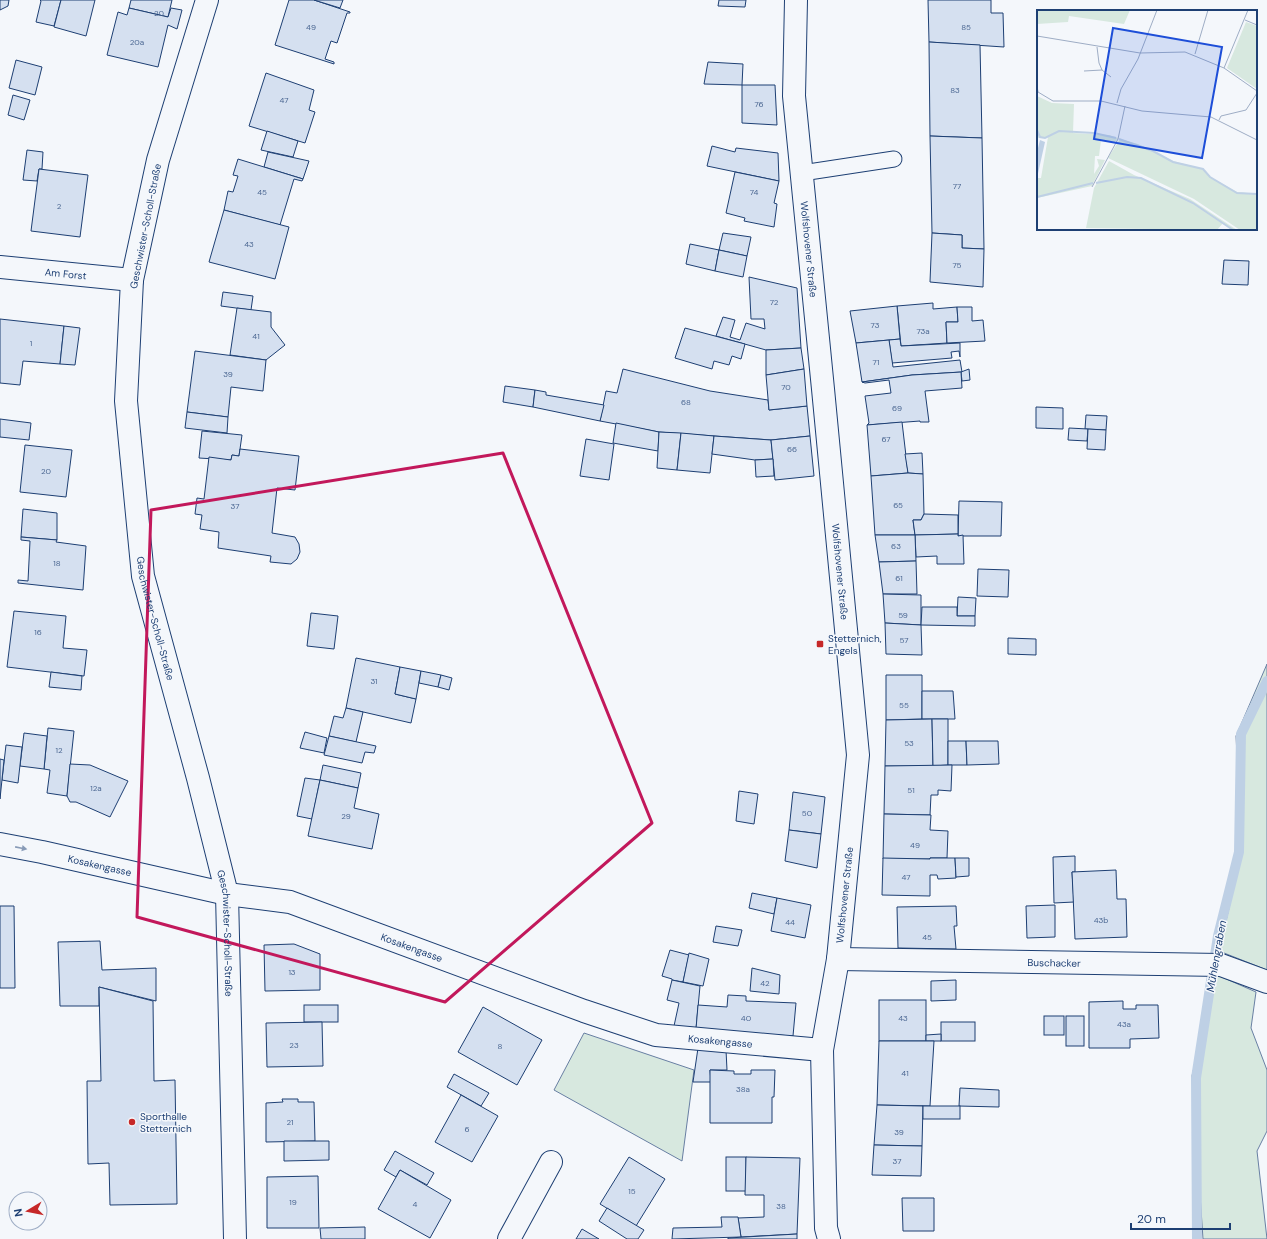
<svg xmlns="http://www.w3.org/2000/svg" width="1267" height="1239" font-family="'DM Sans',sans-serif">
  <rect width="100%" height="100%" fill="#f4f7fb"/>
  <!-- green -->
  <g fill="#d7e8df" stroke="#687fa3">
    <polygon points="1267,664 1267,970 1219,951 1242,852 1236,736"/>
    <polygon points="1215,974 1256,992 1251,1028 1267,1070 1267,1131 1257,1151 1267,1239 1203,1239 1192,1076"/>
    <polygon points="584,1033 694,1070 682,1161 554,1090"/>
  </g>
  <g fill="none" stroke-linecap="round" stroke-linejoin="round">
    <!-- stream -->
    <polyline stroke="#bed0e5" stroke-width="10" points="1197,1239 1196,1078 1218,936 1239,852 1241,734 1267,681"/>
  </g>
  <!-- building -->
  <g fill="#d5e0f0" stroke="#1d3f73">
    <polygon points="0,0 9,0 8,6 0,10"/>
    <polygon points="40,0 61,0 54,26 36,22 41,1"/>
    <polygon points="61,0 95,0 86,36 54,27"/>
    <polygon points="131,0 172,0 168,17 129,8"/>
    <polygon points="289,0 314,0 350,12 350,13 347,13 337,43 331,41 325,59 334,62 334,64 275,45"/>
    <polygon points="314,0 343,0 340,8"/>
    <polygon points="719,0 746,0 745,7 718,6"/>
    <polygon points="928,0 991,0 991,13 1003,13 1004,47 929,42"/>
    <polygon points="129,8 168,17 171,8 182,10 177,29 168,25 158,67 107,55 118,12 127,15"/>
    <polygon points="929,42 980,45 982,138 930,136"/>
    <polygon points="16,60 42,67 35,95 9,88"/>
    <polygon points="708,62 743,64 742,85 704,84"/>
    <polygon points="266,73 314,90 309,110 315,112 305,143 249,126"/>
    <polygon points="742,85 775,85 777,125 742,123"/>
    <polygon points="13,95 30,100 24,120 8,115"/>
    <polygon points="267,131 298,141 293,157 261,150"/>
    <polygon points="930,136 982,138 984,249 962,248 962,235 932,233"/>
    <polygon points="712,146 735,152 736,148 778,153 779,181 707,166"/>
    <polygon points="27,150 43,152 42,169 39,169 37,181 23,180"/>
    <polygon points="268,152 309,161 303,179 264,167"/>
    <polygon points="238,159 303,179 302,181 294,179 280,225 224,210 228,191 233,192 238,176 233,175"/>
    <polygon points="39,169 88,175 80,237 31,231"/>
    <polygon points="735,172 779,181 774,203 777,204 774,227 744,221 745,218 726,213"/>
    <polygon points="224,210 289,227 275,279 209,262"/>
    <polygon points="723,233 751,237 747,256 719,250"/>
    <polygon points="932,233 962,235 962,248 984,249 983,287 930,282"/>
    <polygon points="690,244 719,250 715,271 686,264"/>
    <polygon points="719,250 747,256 743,277 715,271"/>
    <polygon points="1224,260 1249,261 1248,285 1222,284"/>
    <polygon points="749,277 797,288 801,348 766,350 716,336 723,317 735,320 730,337 740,340 746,323 765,329 764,319 751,319"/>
    <polygon points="223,292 253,296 251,310 221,306"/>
    <polygon points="933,303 933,309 957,307 958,322 946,322 947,343 901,346 897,306"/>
    <polygon points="897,306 900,339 856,343 850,311"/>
    <polygon points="957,307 972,307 972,321 983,320 985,341 947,343 946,322 958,322"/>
    <polygon points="237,308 271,312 271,327 285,345 266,360 230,355"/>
    <polygon points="0,319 64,326 60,364 23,361 20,385 0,383"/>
    <polygon points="64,326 80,328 75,365 60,364"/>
    <polygon points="685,328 745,344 741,359 732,356 729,365 714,361 712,369 675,358"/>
    <polygon points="900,339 901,346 960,343 960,357 959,351 951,352 952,358 892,363 889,340"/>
    <polygon points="889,340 893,367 960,360 962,372 912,375 862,382 856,343"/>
    <polygon points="801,348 804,369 766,375 766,350"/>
    <polygon points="195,351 266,360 263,391 231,387 228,417 187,412"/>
    <polygon points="623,369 710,391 768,400 769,410 807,406 810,436 771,440 714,436 659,432 600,421 606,391 617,393"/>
    <polygon points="804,369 807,406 769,410 766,375"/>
    <polygon points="969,369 970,380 962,381 961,372"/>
    <polygon points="961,372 962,388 925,391 929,422 920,422 920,421 867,425 869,423 865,396 891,393 889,380 865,383 862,382 912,375"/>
    <polygon points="505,386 535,390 533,407 503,402"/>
    <polygon points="535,390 546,392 546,395 604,405 600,421 533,407"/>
    <polygon points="1036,407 1063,408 1063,429 1036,428"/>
    <polygon points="187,412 228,417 227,433 185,428"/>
    <polygon points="1086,415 1107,416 1106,430 1085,429"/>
    <polygon points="0,419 31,423 29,440 0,437"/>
    <polygon points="902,422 908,473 871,476 867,425"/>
    <polygon points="616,423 659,432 658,451 613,443"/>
    <polygon points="1069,428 1088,429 1087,441 1068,440"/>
    <polygon points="1088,429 1106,430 1105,450 1087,449"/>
    <polygon points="202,431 242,435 239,456 232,455 231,460 199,458"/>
    <polygon points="659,432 681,433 677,470 657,468"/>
    <polygon points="681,433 714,436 710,473 677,470"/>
    <polygon points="714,436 771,440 773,459 755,460 712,454"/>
    <polygon points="810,436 814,476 775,480 771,440"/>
    <polygon points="586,439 614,444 609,480 580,476"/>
    <polygon points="25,445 72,450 66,497 20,492"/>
    <polygon points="240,449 299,456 295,490 277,488 272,533 295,537 299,544 300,552 297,559 291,564 270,562 271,556 218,548 219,532 200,529 202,515 195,514 197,498 204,499 209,457 231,460 232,455 239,456"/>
    <polygon points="922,453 923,474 908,473 905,454"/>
    <polygon points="773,459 774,476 756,477 755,460"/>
    <polygon points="908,473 923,474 924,514 921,520 913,520 915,535 875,535 871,476"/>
    <polygon points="959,501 1002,502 1001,536 958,536"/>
    <polygon points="23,509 57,513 57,540 21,537"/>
    <polygon points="924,514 958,515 958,534 915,535 913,520 921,520"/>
    <polygon points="958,534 958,536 963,535 964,564 937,564 937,556 916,557 915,535"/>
    <polygon points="875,535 915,535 916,561 879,562"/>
    <polygon points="21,537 57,540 56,542 86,546 83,590 18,583 18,580 28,581 30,541 21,540"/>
    <polygon points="916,561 917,594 883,594 879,562"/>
    <polygon points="978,569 1009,570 1008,597 977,596"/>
    <polygon points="883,594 921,595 921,625 885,623"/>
    <polygon points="958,597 976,598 975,616 957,616"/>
    <polygon points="922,607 957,607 957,616 975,616 975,626 921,625"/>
    <polygon points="14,611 66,616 63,648 87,650 84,676 7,667"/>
    <polygon points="311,613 338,616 334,649 307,646"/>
    <polygon points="885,623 921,625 922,655 886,654"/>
    <polygon points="1008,638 1036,639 1036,655 1008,654"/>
    <polygon points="356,658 400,667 395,694 416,699 411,723 346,708"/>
    <polygon points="400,667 421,671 416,699 395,694"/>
    <polygon points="421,671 441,675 438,687 419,683"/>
    <polygon points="51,672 82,676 81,690 49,687"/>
    <polygon points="441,675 452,678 449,690 438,687"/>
    <polygon points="886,675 922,675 922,719 886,720"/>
    <polygon points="922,691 953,691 955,719 922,719"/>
    <polygon points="346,708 363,712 356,742 329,736 334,716 343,718"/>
    <polygon points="932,719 933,766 885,766 886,720"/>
    <polygon points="932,719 948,719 948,765 933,766"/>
    <polygon points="48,728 74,731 67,796 47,793 50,770 44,769"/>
    <polygon points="305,732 327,738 324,753 300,748"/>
    <polygon points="24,733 47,736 44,769 20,766"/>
    <polygon points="329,736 376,746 374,753 365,752 362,763 324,755"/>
    <polygon points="948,741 966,741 967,765 948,765"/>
    <polygon points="966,741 998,741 999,764 967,765"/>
    <polygon points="6,745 22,747 18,783 2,780"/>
    <polygon points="0,759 4,760 0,799"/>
    <polygon points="70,764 90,765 128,781 110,817 76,802 70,802 67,796"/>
    <polygon points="323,765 361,773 358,788 320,780"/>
    <polygon points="952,765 951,791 938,790 938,795 931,795 930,815 884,814 885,766"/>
    <polygon points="305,778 320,780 312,819 297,816"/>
    <polygon points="320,780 358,788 354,808 379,814 372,849 308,836"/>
    <polygon points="739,791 758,794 754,824 736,821"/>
    <polygon points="793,792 825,797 821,834 789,830"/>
    <polygon points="884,814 931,815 930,830 948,831 947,858 930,858 930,859 883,859"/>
    <polygon points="789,830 821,834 817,868 785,861"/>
    <polygon points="1075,856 1075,872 1072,872 1074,902 1054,903 1053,857"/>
    <polygon points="930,858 955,858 956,878 938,879 937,875 930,875 930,896 882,895 883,858 930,859"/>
    <polygon points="955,858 969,858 969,876 956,877"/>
    <polygon points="1116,870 1117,899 1126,899 1127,937 1075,939 1072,872"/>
    <polygon points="752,893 777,898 774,914 749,908"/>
    <polygon points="777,898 811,905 805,938 771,931"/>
    <polygon points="1055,905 1055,937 1027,938 1026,906"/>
    <polygon points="0,906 14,906 15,988 0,988"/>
    <polygon points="956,906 957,926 954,926 956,949 898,948 897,907"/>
    <polygon points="716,926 742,930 738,946 713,942"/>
    <polygon points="100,941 102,970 156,968 156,1001 99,987 99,1006 60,1006 58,942"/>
    <polygon points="294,944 320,954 320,990 265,991 264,945"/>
    <polygon points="670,950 689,955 683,982 672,980 672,979 662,976"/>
    <polygon points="689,953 709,959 703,986 683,982"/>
    <polygon points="752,968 780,975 779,994 750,991"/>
    <polygon points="672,980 700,986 696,1029 674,1026 679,1003 667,1000"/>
    <polygon points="956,980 956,1000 931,1001 931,981"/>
    <polygon points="99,987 153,1001 154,1081 175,1080 177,1204 110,1205 109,1163 88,1164 87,1081 101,1081"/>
    <polygon points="728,995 746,996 746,1001 796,1003 793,1036 712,1031 696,1029 698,1005 727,1007"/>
    <rect x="879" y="1000" width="47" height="41"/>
    <polygon points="1123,1001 1123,1009 1136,1009 1136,1005 1158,1005 1159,1038 1130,1039 1130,1048 1089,1048 1089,1002"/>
    <rect x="304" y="1005" width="34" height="17"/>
    <polygon points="483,1007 542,1040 517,1085 458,1052"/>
    <rect x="1044" y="1016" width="20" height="19"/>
    <rect x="1066" y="1016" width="18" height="30"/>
    <polygon points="322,1022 323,1066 267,1067 266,1023"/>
    <rect x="941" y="1022" width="34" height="19"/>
    <polygon points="941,1034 941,1041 926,1041 926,1035"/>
    <polygon points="879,1041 934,1041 930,1106 877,1105"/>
    <polygon points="698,1048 726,1050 727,1070 710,1070 711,1082 693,1082"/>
    <polygon points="710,1070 734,1071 734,1074 751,1074 751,1070 775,1070 774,1097 772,1097 772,1123 710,1123"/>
    <polygon points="454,1074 489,1093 481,1106 447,1087"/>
    <polygon points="960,1088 999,1090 999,1107 959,1106"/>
    <polygon points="461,1095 498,1116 472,1162 435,1142"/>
    <polygon points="282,1099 298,1099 298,1102 314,1102 315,1141 266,1142 266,1103 283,1102"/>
    <polygon points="877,1105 923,1106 922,1146 874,1145"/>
    <rect x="923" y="1106" width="37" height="13"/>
    <polygon points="284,1141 329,1141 329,1160 284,1161"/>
    <polygon points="874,1145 922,1146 921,1176 872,1175"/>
    <polygon points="395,1151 434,1173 427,1185 400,1170 396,1177 384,1170"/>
    <polygon points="629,1157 665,1179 636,1226 600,1204"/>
    <rect x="726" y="1157" width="20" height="34"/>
    <polygon points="746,1157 800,1158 797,1234 741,1237 738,1218 764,1217 764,1195 745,1195"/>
    <polygon points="400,1170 451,1200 430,1238 378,1209"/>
    <polygon points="318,1176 319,1228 267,1228 267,1177"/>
    <polygon points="902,1198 934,1198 934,1231 903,1231"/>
    <polygon points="607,1208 644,1230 638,1239 627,1239 599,1221"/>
    <polygon points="721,1217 738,1217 741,1237 672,1239 673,1228 722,1227"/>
    <polygon points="365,1227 365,1239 321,1239 320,1228"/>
    <polygon points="582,1229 599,1239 576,1239"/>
    <polygon points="797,1234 797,1239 728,1239 728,1238"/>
  </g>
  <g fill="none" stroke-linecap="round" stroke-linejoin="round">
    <defs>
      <polyline id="service" points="802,173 894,159"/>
      <g id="minor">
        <path id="s1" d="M 207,0 L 158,160 L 132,280 L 126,401 L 143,576 L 198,778 L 227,894 L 235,1239"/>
        <path id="s2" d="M 796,0 L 794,96 L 823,389 L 858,755 L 838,959 L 822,1050 L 826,1228 L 829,1239"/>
        <path id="s3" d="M 0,267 L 132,280"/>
        <path id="s4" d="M 0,844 L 42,852 L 227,894 L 290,902 L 584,1011 L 656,1035 L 822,1050"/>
        <path id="s5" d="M 838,959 L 1221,965 L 1267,982"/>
        <polyline points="509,1239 551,1162"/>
      </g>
    </defs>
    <!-- service casing -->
    <use href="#service" stroke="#1d3f73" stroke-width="17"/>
    <!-- minor casing -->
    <use href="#minor" stroke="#1d3f73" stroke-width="24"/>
    <!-- service -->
    <use href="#service" stroke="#f4f7fb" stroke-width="15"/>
    <!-- minor -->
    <use href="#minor" stroke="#f4f7fb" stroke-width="22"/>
  </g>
  <!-- one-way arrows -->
  <defs><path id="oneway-solid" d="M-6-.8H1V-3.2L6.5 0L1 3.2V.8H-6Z"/></defs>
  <use fill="#889bb7" href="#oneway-solid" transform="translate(21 848) rotate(11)"/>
  <!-- marked area -->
  <path fill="none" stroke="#c2185b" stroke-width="3" stroke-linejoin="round" d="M 503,453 L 652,823 L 445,1002 L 137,917 L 151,510 Z"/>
  <!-- markers -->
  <g fill="#c62828" stroke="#f4f7fb" stroke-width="1.5">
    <rect x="816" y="640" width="8" height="8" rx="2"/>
    <circle cx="132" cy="1122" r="4"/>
  </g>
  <g text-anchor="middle" stroke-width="3" stroke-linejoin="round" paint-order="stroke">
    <!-- number labels -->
    <g font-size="8" fill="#4b6792">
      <text x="159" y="16">20</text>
      <text x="311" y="30">49</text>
      <text x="966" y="30">85</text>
      <text x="137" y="45">20a</text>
      <text x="955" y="93">83</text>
      <text x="284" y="103">47</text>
      <text x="759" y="107">76</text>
      <text x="957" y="189">77</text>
      <text x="262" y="195">45</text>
      <text x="754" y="195">74</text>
      <text x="59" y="209">2</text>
      <text x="249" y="247">43</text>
      <text x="957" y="268">75</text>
      <text x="774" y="305">72</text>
      <text x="875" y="328">73</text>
      <text x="923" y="334">73a</text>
      <text x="256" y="339">41</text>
      <text x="31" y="346">1</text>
      <text x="876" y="365">71</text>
      <text x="228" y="377">39</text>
      <text x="786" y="390">70</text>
      <text x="686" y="405">68</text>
      <text x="897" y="411">69</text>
      <text x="886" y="442">67</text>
      <text x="792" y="452">66</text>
      <text x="46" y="474">20</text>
      <text x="898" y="508">65</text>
      <text x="235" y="509">37</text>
      <text x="896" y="549">63</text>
      <text x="57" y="566">18</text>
      <text x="899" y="581">61</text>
      <text x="903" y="618">59</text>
      <text x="38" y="635">16</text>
      <text x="904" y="643">57</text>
      <text x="374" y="684">31</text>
      <text x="904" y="708">55</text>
      <text x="909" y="746">53</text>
      <text x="59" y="753">12</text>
      <text x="96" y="791">12a</text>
      <text x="911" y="793">51</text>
      <text x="807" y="816">50</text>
      <text x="346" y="819">29</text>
      <text x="915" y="848">49</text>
      <text x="906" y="880">47</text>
      <text x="1101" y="923">43b</text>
      <text x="790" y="925">44</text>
      <text x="927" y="940">45</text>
      <text x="292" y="975">13</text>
      <text x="765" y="986">42</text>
      <text x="746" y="1021">40</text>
      <text x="903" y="1021">43</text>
      <text x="1124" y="1027">43a</text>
      <text x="294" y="1048">23</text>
      <text x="500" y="1049">8</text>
      <text x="905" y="1076">41</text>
      <text x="743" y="1092">38a</text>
      <text x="290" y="1125">21</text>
      <text x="467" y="1132">6</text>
      <text x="899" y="1135">39</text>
      <text x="897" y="1164">37</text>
      <text x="632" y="1194">15</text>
      <text x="293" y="1205">19</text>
      <text x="415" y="1207">4</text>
      <text x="781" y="1209">38</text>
    </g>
    <!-- street labels -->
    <g font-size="10" fill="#1d3f73" stroke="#f4f7fb">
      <text transform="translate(145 226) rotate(-79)" y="4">Geschwister-Scholl-Straße</text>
      <text dy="4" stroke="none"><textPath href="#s2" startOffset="250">Wolfshovener Straße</textPath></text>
      <text dy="4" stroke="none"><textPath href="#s3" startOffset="66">Am Forst</textPath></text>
      <text dy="4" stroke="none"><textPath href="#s2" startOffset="574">Wolfshovener Straße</textPath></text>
      <text dy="4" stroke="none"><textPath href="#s1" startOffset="631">Geschwister-Scholl-Straße</textPath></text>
      <text dy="4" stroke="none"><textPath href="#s4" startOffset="102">Kosakengasse</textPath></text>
      <text transform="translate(844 895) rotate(-84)" y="4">Wolfshovener Straße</text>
      <text dy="4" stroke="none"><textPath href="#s1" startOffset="955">Geschwister-Scholl-Straße</textPath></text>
      <text dy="4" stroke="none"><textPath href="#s4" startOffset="426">Kosakengasse</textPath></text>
      <text dy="4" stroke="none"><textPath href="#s5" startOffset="216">Buschacker</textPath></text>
      <text dy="4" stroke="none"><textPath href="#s4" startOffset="750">Kosakengasse</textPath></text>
    </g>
    <!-- poi labels -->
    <g font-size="10" fill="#1d3f73" stroke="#f4f7fb" text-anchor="start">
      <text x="828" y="642">Stetternich,<tspan x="828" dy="12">Engels</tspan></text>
      <text x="140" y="1120">Sporthalle<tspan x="140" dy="12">Stetternich</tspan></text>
    </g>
    <!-- water labels -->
    <g font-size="11" font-style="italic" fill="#1d3f73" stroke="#f4f7fb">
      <text transform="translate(1216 956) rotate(-80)" y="4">Mühlengraben</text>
    </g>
  </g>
  <!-- overview -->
  <g transform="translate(1037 10)">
    <rect width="220" height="220" fill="#f4f7fb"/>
    <path d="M 0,0 L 93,0 L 87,14 L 32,6 L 31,12 L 0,14 ZM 209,12 L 220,16 L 220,79 L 190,58 ZM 0,86 L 15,93 L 37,94 L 36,123 L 72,125 L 81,128 L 78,132 L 55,129 L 64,130 L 62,146 L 58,146 L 57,164 L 62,156 L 60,149 L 68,150 L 55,176 L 0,188 L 0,168 L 4,168 L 11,127 L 0,128 ZM 83,129 L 101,134 L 136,151 L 166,159 L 173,167 L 200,182 L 220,184 L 220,220 L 203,220 L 157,189 L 71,148 ZM 72,151 L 97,165 L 153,189 L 200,220 L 195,220 L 186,213 L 180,220 L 49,218 L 57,178 Z" fill="#d7e8df"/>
    <path d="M 3,130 L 8,132 L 0,168 L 0,142 Z" fill="#bed0e5"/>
    <path fill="none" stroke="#bed0e5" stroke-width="2" d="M 0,120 L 3,127 L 8,128 L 22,121 L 57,123 L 79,128M 82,129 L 116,141 L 136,152 L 166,159 L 173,167 L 200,183 L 220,184M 59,173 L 90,167 L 104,168 L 156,193 L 196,220M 0,187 L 56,173"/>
    <path fill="none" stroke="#9eadc5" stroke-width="1" d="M 211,0 L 187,58 L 220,81M 208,10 L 220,15M 0,26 L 103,43 L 148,42 L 187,58M 60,37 L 62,53 L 65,60 L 74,67M 158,44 L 171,0M 0,45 L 0,62M 47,61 L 65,60M 0,76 L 1,82 L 16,91 L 64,91 L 105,101 L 174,107 L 220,130M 80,93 L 84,79 L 101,49 L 120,0M 182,110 L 184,106 L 209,100 L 220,83M 55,177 L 81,129 L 88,96"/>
    <path fill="#1d4ed8" fill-opacity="0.15" stroke="#1d4ed8" stroke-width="2" d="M 76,18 L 185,37 L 165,148 L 57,129 Z"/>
    <rect width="220" height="220" fill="none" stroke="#1d3f73" stroke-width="2"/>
  </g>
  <!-- north arrow -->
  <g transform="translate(28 1211) rotate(260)"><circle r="19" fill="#f4f7fb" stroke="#9eadc5"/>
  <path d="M0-3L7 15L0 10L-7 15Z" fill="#c62828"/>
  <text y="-6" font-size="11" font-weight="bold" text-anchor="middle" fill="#1d3f73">N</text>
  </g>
  <!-- scale -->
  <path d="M1131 1223v6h99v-6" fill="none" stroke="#1d3f73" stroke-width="2"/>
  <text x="1137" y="1223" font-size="12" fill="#1d3f73" stroke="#f4f7fb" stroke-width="3" paint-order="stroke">20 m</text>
</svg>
